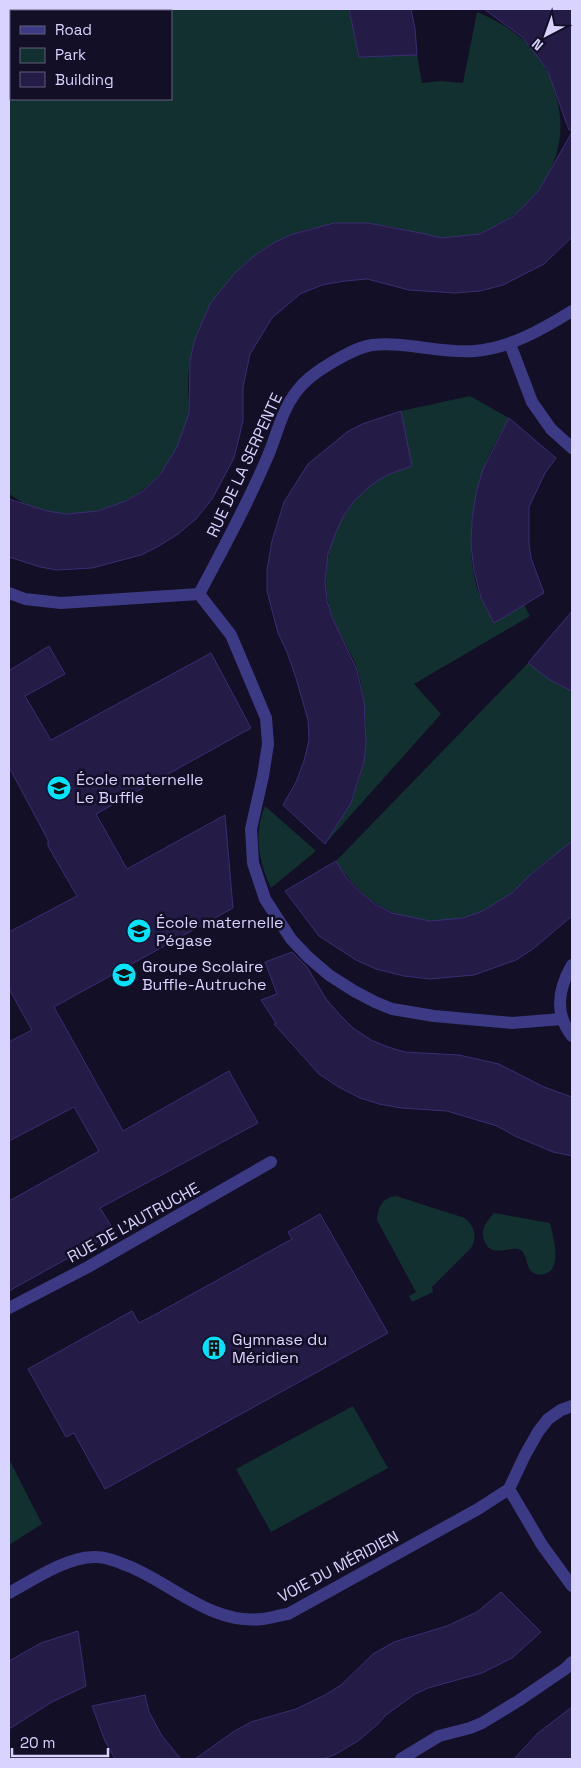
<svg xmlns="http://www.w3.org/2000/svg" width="581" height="1768" font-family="'Space Grotesk',sans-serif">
  <rect width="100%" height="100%" fill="#130f26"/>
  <!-- green -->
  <g fill="#12302f" fill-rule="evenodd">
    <path d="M 9,9 L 348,9 L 355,34 L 359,57 L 417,55 L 422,83 L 440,81 L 463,83 L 477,12 C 509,25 538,46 551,80 C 555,92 559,104 560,117 C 564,154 543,194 513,215 C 507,220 500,223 493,227 C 489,229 484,232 480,234 C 472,236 461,237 452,238 C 434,240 414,232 397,228 C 347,218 294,224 253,257 C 226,279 206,308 195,341 C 190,356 188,372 188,388 C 188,397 190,407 188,416 C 183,437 174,459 159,475 C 128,511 68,525 25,504 C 19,501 14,497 9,494 ZM 11,11 L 171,11 L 171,99 L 11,99 Z"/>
    <path d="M 470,396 L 509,418 C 500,435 489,452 483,470 C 470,508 465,561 481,599 C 485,607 490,615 494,622 L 524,605 L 530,616 L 414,684 L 441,714 L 325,844 C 358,796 371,764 364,705 C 363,694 361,681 358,671 C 352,652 339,635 332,616 C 314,564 338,500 387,475 C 395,471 404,469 412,466 L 401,411 Z"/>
    <path d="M 528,663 L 550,680 L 572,691 L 572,845 C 556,853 542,864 529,876 C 522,882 517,890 510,895 C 495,904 480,915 462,918 C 408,929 365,907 336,861 Z"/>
    <path d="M 265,806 L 316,851 L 271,888 C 259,862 253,834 265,806 Z"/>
    <path d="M 396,1196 L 465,1218 C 474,1226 478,1237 471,1248 L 432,1287 L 433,1292 L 412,1302 L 409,1296 L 416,1292 L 377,1220 C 378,1207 382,1198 396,1196 Z"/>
    <path d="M 494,1213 L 550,1223 C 553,1236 562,1266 547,1273 C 542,1276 536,1275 532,1272 C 526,1267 527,1256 522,1251 C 512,1243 491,1261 484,1240 C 480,1229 487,1221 494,1213 Z"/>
    <polygon points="353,1406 388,1468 271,1532 236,1469"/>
    <polygon points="9,1459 42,1524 9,1545"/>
  </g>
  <!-- building -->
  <g fill="#241b47" stroke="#3b2d73">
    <polygon points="349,9 411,9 415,28 417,55 359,57"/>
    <polygon points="484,9 572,9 572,130 569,130 547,69 522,37"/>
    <polygon points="572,132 572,237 544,264 503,285 480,291 455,293 409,290 367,279 345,281 322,285 300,294 272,318 250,354 243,387 243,421 234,458 212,499 196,519 178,534 159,546 141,555 92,568 57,570 40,567 9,557 9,499 47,511 66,514 98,511 126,501 143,491 160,475 177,447 189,413 190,361 194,342 203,320 210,304 221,290 235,273 254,256 275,242 293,234 334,223 368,223 426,234 441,238 480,234 512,217 524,206 539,190"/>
    <polygon points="401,411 412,466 387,475 370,486 354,501 343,517 336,532 328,554 325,581 327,601 332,617 357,670 364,702 366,744 364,762 351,803 325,844 283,805 296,782 304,761 309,740 308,720 296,678 287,652 278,633 267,591 267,570 272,541 284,502 308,464 347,432 362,424"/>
    <polygon points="509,418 556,458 545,473 529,507 529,543 531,558 544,593 494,623 481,598 474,571 471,544 472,520 476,493 483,469"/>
    <polygon points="572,611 572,691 550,680 528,663"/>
    <polygon points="49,646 65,674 25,696 51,740 211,653 251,728 96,814 127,869 225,815 233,908 54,1007 123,1131 229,1071 258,1123 100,1208 115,1232 9,1291 9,1201 99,1151 74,1107 9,1141 9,1042 32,1030 9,989 9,932 77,896 48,846 48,840 9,767 9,668 10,670"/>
    <polygon points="572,841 572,916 533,949 516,960 474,975 430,979 404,976 376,969 356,960 319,936 285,891 336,861 346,877 358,890 375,904 392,913 430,921 463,918 483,911 512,893 529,876"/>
    <polygon points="292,952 307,967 326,999 340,1015 353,1028 371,1040 388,1047 405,1052 459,1055 499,1064 544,1087 572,1097 572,1156 553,1152 515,1136 497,1126 447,1111 401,1108 379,1104 360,1098 337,1086 319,1074 274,1024 276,1023 261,1000 277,994 265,962"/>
    <polygon points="320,1214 388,1333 105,1489 74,1433 66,1437 28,1369 132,1311 139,1323 156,1314 292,1239 288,1232"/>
    <polygon points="501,1592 541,1632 512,1658 482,1673 428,1688 415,1694 386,1715 378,1724 358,1741 336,1754 323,1759 195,1759 233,1732 251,1722 296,1709 327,1694 341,1685 373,1654 394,1642 447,1626 477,1612"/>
    <polygon points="78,1631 86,1686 52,1702 9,1729 9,1661 41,1643"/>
    <polygon points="145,1695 149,1712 162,1736 181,1759 115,1759 105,1741 92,1706"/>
    <polygon points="572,1707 572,1759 514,1759 538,1733"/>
  </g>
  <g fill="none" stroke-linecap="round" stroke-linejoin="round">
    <!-- lane -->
    <g stroke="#3d3a85" stroke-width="12">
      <polyline points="510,344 532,402 551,429 572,448"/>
      <path d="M 9,593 L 25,599 L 61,603 L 199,594 C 223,549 247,505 267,458 C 277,435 281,412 296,392 C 304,381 319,370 331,363 C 343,356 358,347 372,345 C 406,341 441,354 475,351 C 510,348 543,329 572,311"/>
      <polyline points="509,1489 542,1545 572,1586"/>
      <polyline points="401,1759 439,1736 470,1728 482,1723 518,1701 565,1669 572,1662"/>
    </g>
    <!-- street -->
    <g stroke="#3d3a85" stroke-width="12">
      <polyline points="199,594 231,635 266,718 268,744 263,776 251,829 253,863 265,899 291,939 308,957 329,975 354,991 375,1002 392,1009 434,1016 512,1023 562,1019"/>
      <path d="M 572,965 C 558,989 554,1013 572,1036"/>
      <polyline points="9,1308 88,1267 271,1162"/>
      <path d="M 9,1593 C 33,1580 65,1558 93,1557 C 106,1556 121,1563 133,1568 C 174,1586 214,1625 262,1619 C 271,1618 280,1615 288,1614 L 478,1509 L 509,1489 L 525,1455 L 538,1432 L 548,1419 L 561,1410 L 572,1406"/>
    </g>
  </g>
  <!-- icons -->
  <defs>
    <symbol id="school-disc" viewBox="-11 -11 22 22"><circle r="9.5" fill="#00e5ff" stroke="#130f26"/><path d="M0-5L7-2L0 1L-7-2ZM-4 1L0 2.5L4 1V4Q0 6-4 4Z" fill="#111"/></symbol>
    <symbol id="building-disc" viewBox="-11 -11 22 22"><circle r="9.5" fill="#00e5ff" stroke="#130f26"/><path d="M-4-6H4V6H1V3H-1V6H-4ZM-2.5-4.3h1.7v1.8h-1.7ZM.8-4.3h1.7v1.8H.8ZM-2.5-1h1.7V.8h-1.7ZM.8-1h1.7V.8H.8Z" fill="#111"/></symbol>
  </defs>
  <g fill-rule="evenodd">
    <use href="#school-disc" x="45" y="774" width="28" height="28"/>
    <use href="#school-disc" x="125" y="917" width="28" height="28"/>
    <use href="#school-disc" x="110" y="961" width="28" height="28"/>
    <use href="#building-disc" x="200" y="1334" width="28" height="28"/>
  </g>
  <g text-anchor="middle" stroke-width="5" stroke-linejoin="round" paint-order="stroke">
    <!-- street labels -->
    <g font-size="16" fill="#d9d4ff" stroke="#130f26">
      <text transform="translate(244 465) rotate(-65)" y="6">RUE DE LA SERPENTE</text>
      <text transform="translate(133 1222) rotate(-29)" y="6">RUE DE L'AUTRUCHE</text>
      <text transform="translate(338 1566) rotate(-28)" y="6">VOIE DU MÉRIDIEN</text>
    </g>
    <!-- poi labels -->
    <g font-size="16" fill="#d9d4ff" stroke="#130f26" text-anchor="start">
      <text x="76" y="785">École maternelle<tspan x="76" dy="18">Le Buffle</tspan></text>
      <text x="156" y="928">École maternelle<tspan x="156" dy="18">Pégase</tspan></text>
      <text x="142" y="972">Groupe Scolaire<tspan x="142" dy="18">Buffle-Autruche</tspan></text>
      <text x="232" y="1345">Gymnase du<tspan x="232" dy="18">Méridien</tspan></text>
    </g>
  </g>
  <!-- border -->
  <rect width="581" height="1768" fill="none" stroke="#d9d4ff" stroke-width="20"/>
  <!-- legend -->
  <rect x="10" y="10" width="162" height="90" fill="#130f26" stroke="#625e7d"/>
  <rect x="20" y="26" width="25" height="8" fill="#3d3a85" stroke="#625e7d"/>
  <text x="55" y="35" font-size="15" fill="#d9d4ff">Road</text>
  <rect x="20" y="48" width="25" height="15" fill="#12302f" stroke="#625e7d"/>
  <text x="55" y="60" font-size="15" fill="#d9d4ff">Park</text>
  <rect x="20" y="72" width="25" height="15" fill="#241b47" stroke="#625e7d"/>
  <text x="55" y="85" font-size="15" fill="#d9d4ff">Building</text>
  <!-- north arrow -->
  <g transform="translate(546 35) rotate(221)" stroke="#130f26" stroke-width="4" paint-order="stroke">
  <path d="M0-4L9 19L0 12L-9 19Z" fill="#d9d4ff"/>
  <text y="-8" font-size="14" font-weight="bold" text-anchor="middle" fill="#d9d4ff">N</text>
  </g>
  <!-- scale -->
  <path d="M12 1748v8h96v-8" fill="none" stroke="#d9d4ff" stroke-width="2.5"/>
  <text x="20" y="1748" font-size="15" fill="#d9d4ff" stroke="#130f26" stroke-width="4" paint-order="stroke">20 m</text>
</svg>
